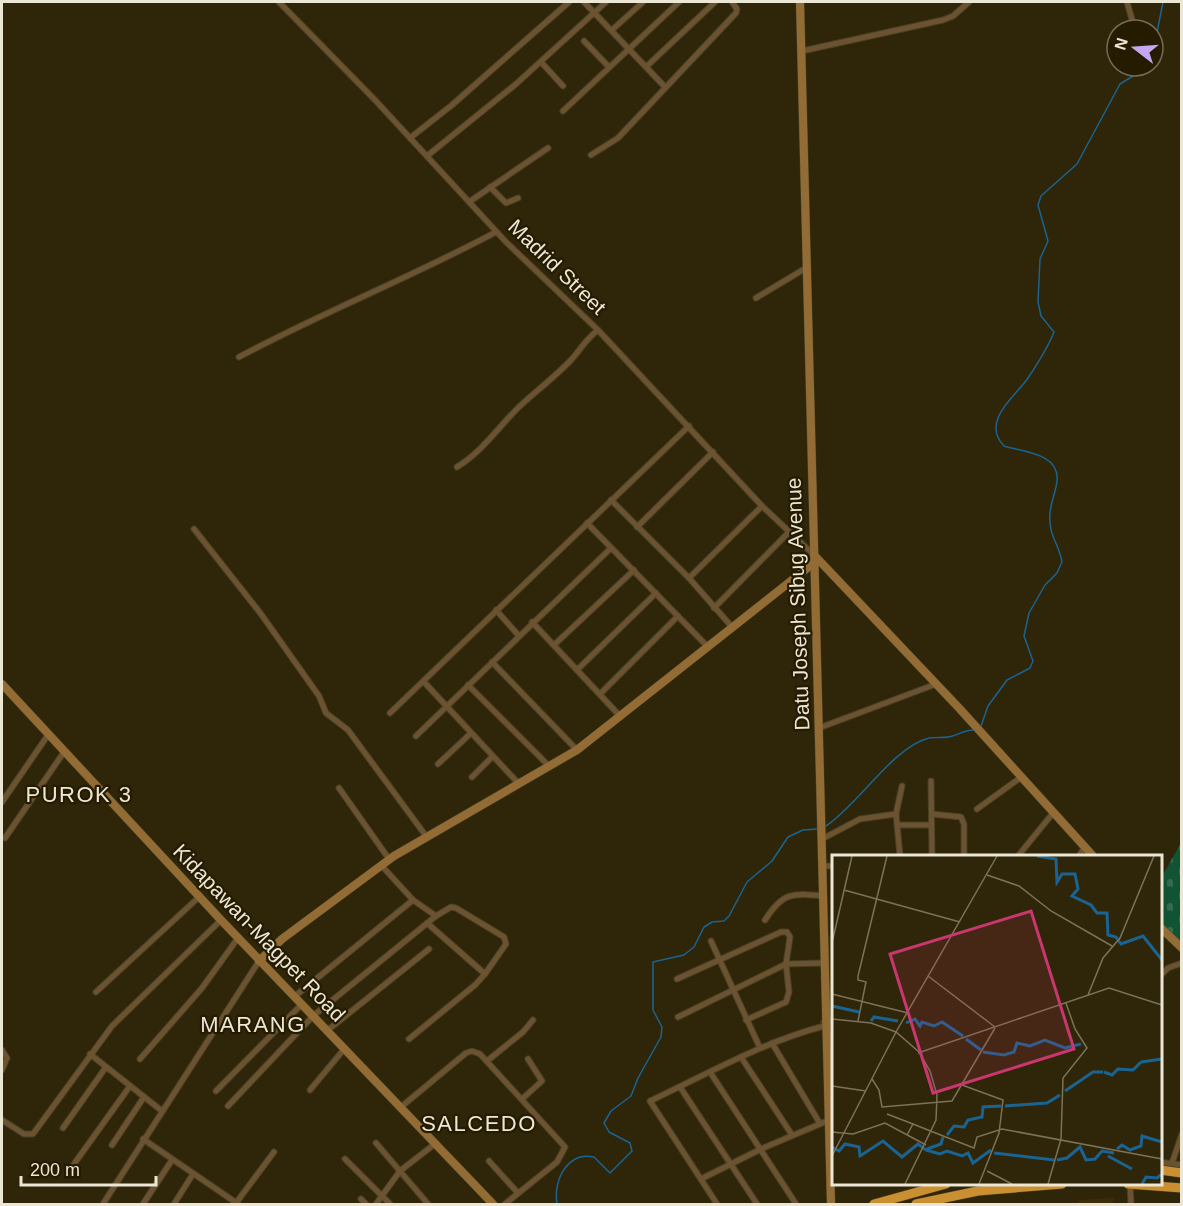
<svg xmlns="http://www.w3.org/2000/svg" width="1183" height="1206" font-family="Helvetica,sans-serif">
  <defs>
    <pattern id="cemetery-stones" width="16" height="16" patternUnits="userSpaceOnUse" patternTransform="scale(1.5)"><rect width="16" height="16" fill="#115332"/><path d="M2 7V4a2 2 0 0 1 4 0v3zM10 15v-3a2 2 0 0 1 4 0v3z" fill="#346c4f"/></pattern>
  </defs>
  <rect width="100%" height="100%" fill="#2f2508"/>
  <!-- built -->
  <g fill="#3b2e07">
    <polygon points="833,935 834,1019 831,1019 828,936"/>
    <polygon points="1114,1198 1113,1204 1077,1204 1079,1200"/>
  </g>
  <!-- cemetery -->
  <polygon fill="url(#cemetery-stones)" points="1181,843 1181,944 1161,923 1161,878"/>
  <g fill="none" stroke-linecap="round" stroke-linejoin="round">
    <!-- stream -->
    <g stroke="#1a6493" stroke-width="1.5">
      <polyline points="1153,53 1163,2"/>
      <path d="M 981,726 L 988,706 L 1007,680 L 1030,668 L 1033,661 L 1024,636 L 1029,613 L 1045,585 L 1057,573 L 1062,562 C 1059,543 1048,536 1050,513 C 1051,502 1056,491 1057,481 C 1060,453 1023,452 1004,446 C 980,421 1016,396 1028,378 C 1036,366 1049,345 1054,332 L 1041,316 L 1038,302 L 1040,259 L 1048,241 L 1038,205 L 1041,196 L 1077,164 L 1120,84 L 1149,66"/>
      <path d="M 826,826 C 858,805 893,747 929,738 C 935,737 942,738 948,737 C 958,736 962,730 974,730"/>
      <path d="M 557,1204 C 553,1181 567,1151 594,1157 L 610,1173 L 632,1151 L 630,1143 L 609,1132 L 604,1123 L 611,1111 L 631,1096 L 638,1078 L 661,1037 L 662,1027 L 653,1010 L 653,962 L 684,955 L 694,947 L 704,927 L 712,922 L 724,921 L 729,916 L 747,882 L 772,861 L 788,837 L 803,830 L 817,829"/>
    </g>
    <defs>
      <g id="street">
        <polyline points="279,2 375,100 506,242 598,330 762,506 814,555"/>
        <polyline points="584,2 665,87"/>
        <polyline points="1127,2 1135,30"/>
        <polyline points="612,30 643,2"/>
        <polyline points="584,41 609,67"/>
        <polyline points="802,51 943,20 953,16 969,2"/>
        <polyline points="541,62 563,86"/>
        <polyline points="647,66 715,2"/>
        <polyline points="563,111 679,2"/>
        <polyline points="410,138 452,105 569,2"/>
        <polyline points="591,155 618,138 736,13 737,9 732,2"/>
        <polyline points="427,156 516,84 606,2"/>
        <polyline points="490,187 506,203 518,198"/>
        <polyline points="469,202 548,148"/>
        <polyline points="756,298 806,268"/>
        <path d="M 239,357 C 323,312 412,277 496,232"/>
        <path d="M 457,467 C 483,451 498,427 520,406 C 536,391 555,377 571,360 C 581,349 585,340 598,330"/>
        <polyline points="611,500 689,578 732,627"/>
        <polyline points="587,523 708,647"/>
        <polyline points="637,527 713,452"/>
        <polyline points="194,529 261,614 319,696 326,713 348,730 426,836"/>
        <polyline points="689,578 762,506"/>
        <polyline points="714,608 789,532"/>
        <polyline points="496,610 519,636"/>
        <polyline points="532,622 619,715"/>
        <polyline points="554,645 634,570"/>
        <polyline points="492,662 577,750"/>
        <polyline points="577,670 656,593"/>
        <polyline points="424,682 519,784"/>
        <polyline points="468,685 549,766"/>
        <polyline points="600,694 678,616"/>
        <polyline points="390,713 689,426"/>
        <polyline points="819,728 936,684"/>
        <polyline points="416,736 611,548"/>
        <polyline points="438,764 470,734"/>
        <polyline points="472,777 492,757"/>
        <polyline points="931,781 932,856"/>
        <polyline points="339,788 389,859"/>
        <polyline points="2,802 48,735"/>
        <polyline points="977,809 1020,778"/>
        <polyline points="932,814 961,817 964,824 964,856"/>
        <polyline points="898,825 931,825"/>
        <polyline points="5,838 64,752"/>
        <polyline points="822,839 860,819 896,814"/>
        <polyline points="900,856 896,814 902,786"/>
        <polyline points="1018,856 1053,813"/>
        <polyline points="1079,856 1085,847"/>
        <polyline points="381,865 413,900 436,916"/>
        <polyline points="823,866 834,866"/>
        <path d="M 765,920 C 783,892 792,893 824,896"/>
        <polyline points="711,941 760,1048"/>
        <polyline points="1160,976 1168,968 1182,963"/>
        <polyline points="677,979 781,932 787,932 790,937 786,964 789,992 786,1002 746,1020"/>
        <polyline points="96,992 199,897"/>
        <polyline points="294,997 413,900"/>
        <polyline points="678,1017 786,964 824,963"/>
        <polyline points="824,1022 834,1021"/>
        <polyline points="328,1030 429,949"/>
        <polyline points="409,1039 475,985 485,974"/>
        <polyline points="772,1043 819,1122"/>
        <polyline points="2,1050 7,1058 2,1070"/>
        <polyline points="90,1054 162,1111"/>
        <polyline points="741,1057 792,1135"/>
        <polyline points="140,1059 202,988 238,938"/>
        <polyline points="487,1061 523,1032 533,1020"/>
        <polyline points="710,1072 796,1204"/>
        <polyline points="680,1087 757,1204"/>
        <polyline points="310,1090 345,1048"/>
        <polyline points="216,1091 301,1005"/>
        <polyline points="522,1099 542,1081 528,1059"/>
        <polyline points="228,1106 313,1016 436,916 451,907 456,908 504,937 506,944 485,974 427,923"/>
        <polyline points="401,1107 466,1053 472,1051 480,1054 565,1147 557,1162 505,1204"/>
        <polyline points="2,1120 24,1134 33,1134 112,1026 221,920"/>
        <polyline points="63,1128 106,1067"/>
        <polyline points="143,1139 238,1204"/>
        <polyline points="376,1143 428,1204"/>
        <polyline points="112,1145 144,1097"/>
        <polyline points="345,1159 390,1204"/>
        <polyline points="489,1161 518,1193"/>
        <polyline points="1160,1162 1182,1165"/>
        <polyline points="1172,1163 1182,1134"/>
        <polyline points="69,1171 130,1086"/>
        <polyline points="701,1179 761,1149 834,1118"/>
        <polyline points="1130,1184 1131,1204"/>
        <polyline points="361,1199 366,1204"/>
        <polyline points="236,1203 274,1152"/>
        <polyline points="103,1204 259,961"/>
        <polyline points="143,1204 172,1160"/>
        <polyline points="174,1204 193,1174"/>
        <polyline points="376,1204 400,1171 436,1143"/>
        <path d="M 717,1204 L 650,1101 C 707,1074 763,1042 824,1026"/>
      </g>
      <g id="secondary">
        <polyline points="800,2 831,1204"/>
        <polyline points="814,555 959,708 1093,856"/>
        <polyline points="2,684 221,920 493,1204"/>
        <polyline points="1160,927 1182,948"/>
        <polyline points="259,961 282,939 394,856 577,750 815,562"/>
      </g>
      <g id="highway">
        <polyline points="1160,1170 1182,1173"/>
        <polyline points="1128,1184 1182,1188"/>
        <polyline points="874,1204 946,1184"/>
        <polyline points="916,1204 978,1191 1062,1184"/>
      </g>
    </defs>
    <!-- street casing -->
    <use href="#street" stroke="#494025" stroke-width="7"/>
    <!-- secondary casing -->
    <use href="#secondary" stroke="#494025" stroke-width="9"/>
    <!-- highway casing -->
    <use href="#highway" stroke="#494025" stroke-width="10"/>
    <!-- street -->
    <use href="#street" stroke="#6b5332" stroke-width="5"/>
    <!-- secondary -->
    <use href="#secondary" stroke="#926c34" stroke-width="8"/>
    <!-- highway -->
    <use href="#highway" stroke="#ca8f31" stroke-width="9"/>
  </g>
  <g text-anchor="middle" stroke-width="4.5" stroke-linejoin="round" paint-order="stroke">
    <!-- street labels -->
    <g font-size="21" fill="#ece6d5" stroke="#251b00">
      <text transform="translate(557 267) rotate(44)" y="7">Madrid Street</text>
      <text transform="translate(798 604) rotate(-92)" y="7">Datu Joseph Sibug Avenue</text>
      <text transform="translate(259 933) rotate(46)" y="7">Kidapawan-Magpet Road</text>
    </g>
    <!-- neighbourhood labels -->
    <g font-size="22" letter-spacing="1.5" fill="#ece6d5" stroke="#251b00">
      <text x="79" y="802">PUROK 3</text>
      <text x="253" y="1032">MARANG</text>
      <text x="479" y="1131">SALCEDO</text>
    </g>
  </g>
  <!-- overview -->
  <g transform="translate(832 855)">
    <rect width="330" height="330" fill="#2f2508"/>
    <path fill="none" stroke="#1a6493" stroke-width="3" d="M 205,1 L 224,4 L 225,27 L 230,19 L 243,19 L 246,34 L 240,41 L 259,50 L 265,58 L 275,58 L 276,80 L 284,82 L 289,89 L 311,81 L 330,105M 0,151 L 27,157M 39,166 L 42,162 L 66,166M 74,168 L 83,164 L 88,171 L 90,167 L 102,171 L 110,167 L 131,181M 134,184 L 149,195M 151,197 L 172,200 L 182,197 L 185,188 L 198,191 L 213,185 L 233,193 L 249,189M 309,207 L 330,204M 272,217 L 280,220 L 286,214 L 301,215 L 309,207M 233,236 L 261,217 L 271,217M 173,251 L 215,248 L 228,240M 115,280 L 122,271 L 132,272 L 136,265 L 150,262 L 151,252 L 169,251M 0,292 L 7,296 L 13,289 L 27,292 L 28,301 L 51,286 L 70,302 L 86,289 L 94,295M 95,294 L 109,289 L 111,282M 285,294 L 290,290 L 298,295 L 309,291 L 310,281 L 330,287M 94,295 L 108,299 L 115,296 L 130,301 L 136,298 L 141,308 L 159,295M 162,298 L 222,305M 276,301 L 300,314M 225,305 L 235,303 L 248,292 L 254,305 L 263,304 L 270,296 L 282,298M 310,329 L 314,322 L 325,323 L 330,319"/>
    <path fill="none" stroke="#7b725a" stroke-width="1.5" d="M 155,20 L 187,31 L 219,56 L 280,91M 12,35 L 128,67M 0,88 L 20,1M 96,121 L 163,172M 0,139 L 76,158M 256,140 L 271,103 L 288,83 L 322,1M 0,164 L 39,168 L 64,177 L 87,197 L 98,216 L 105,240 L 104,265 L 73,329M 26,166 L 34,127 L 26,125 L 26,121 L 55,1M 86,198 L 277,133 L 330,150M 40,224 L 47,235 L 50,252 L 120,246 L 163,173M 130,230 L 171,245 L 167,278 L 147,329M 0,231 L 34,236M 55,259 L 81,269M 0,277 L 21,279 L 53,268 L 94,290M 101,277 L 142,293 L 145,282 L 170,274 L 330,304M 75,280 L 81,269 L 101,277M 0,301 L 64,177 L 165,1M 155,316 L 180,329M 216,329 L 229,284 L 231,223 L 255,193 L 243,174 L 234,148"/>
    <path fill="#c8376d" fill-opacity="0.15" stroke="#c8376d" stroke-width="3" d="M 199,56 L 242,194 L 101,238 L 58,99 Z"/>
    <rect width="330" height="330" fill="none" stroke="#ece6d5" stroke-width="3"/>
  </g>
  <!-- border -->
  <rect width="1183" height="1206" fill="none" stroke="#ece6d5" stroke-width="6"/>
  <!-- north arrow -->
  <g transform="translate(1135 48) rotate(287)"><circle r="28" fill="#251b00" stroke="#756c55" stroke-width="1.5"/>
  <path d="M0-4.5L10 22L0 15L-10 22Z" fill="#c5a7f1"/>
  <text y="-9" font-size="16" font-weight="bold" text-anchor="middle" fill="#ece6d5">N</text>
  </g>
  <!-- scale -->
  <path d="M21 1176v9h135v-9" fill="none" stroke="#ece6d5" stroke-width="3"/>
  <text x="30" y="1176" font-size="18" fill="#ece6d5" stroke="#251b00" stroke-width="4.5" paint-order="stroke">200 m</text>
</svg>
